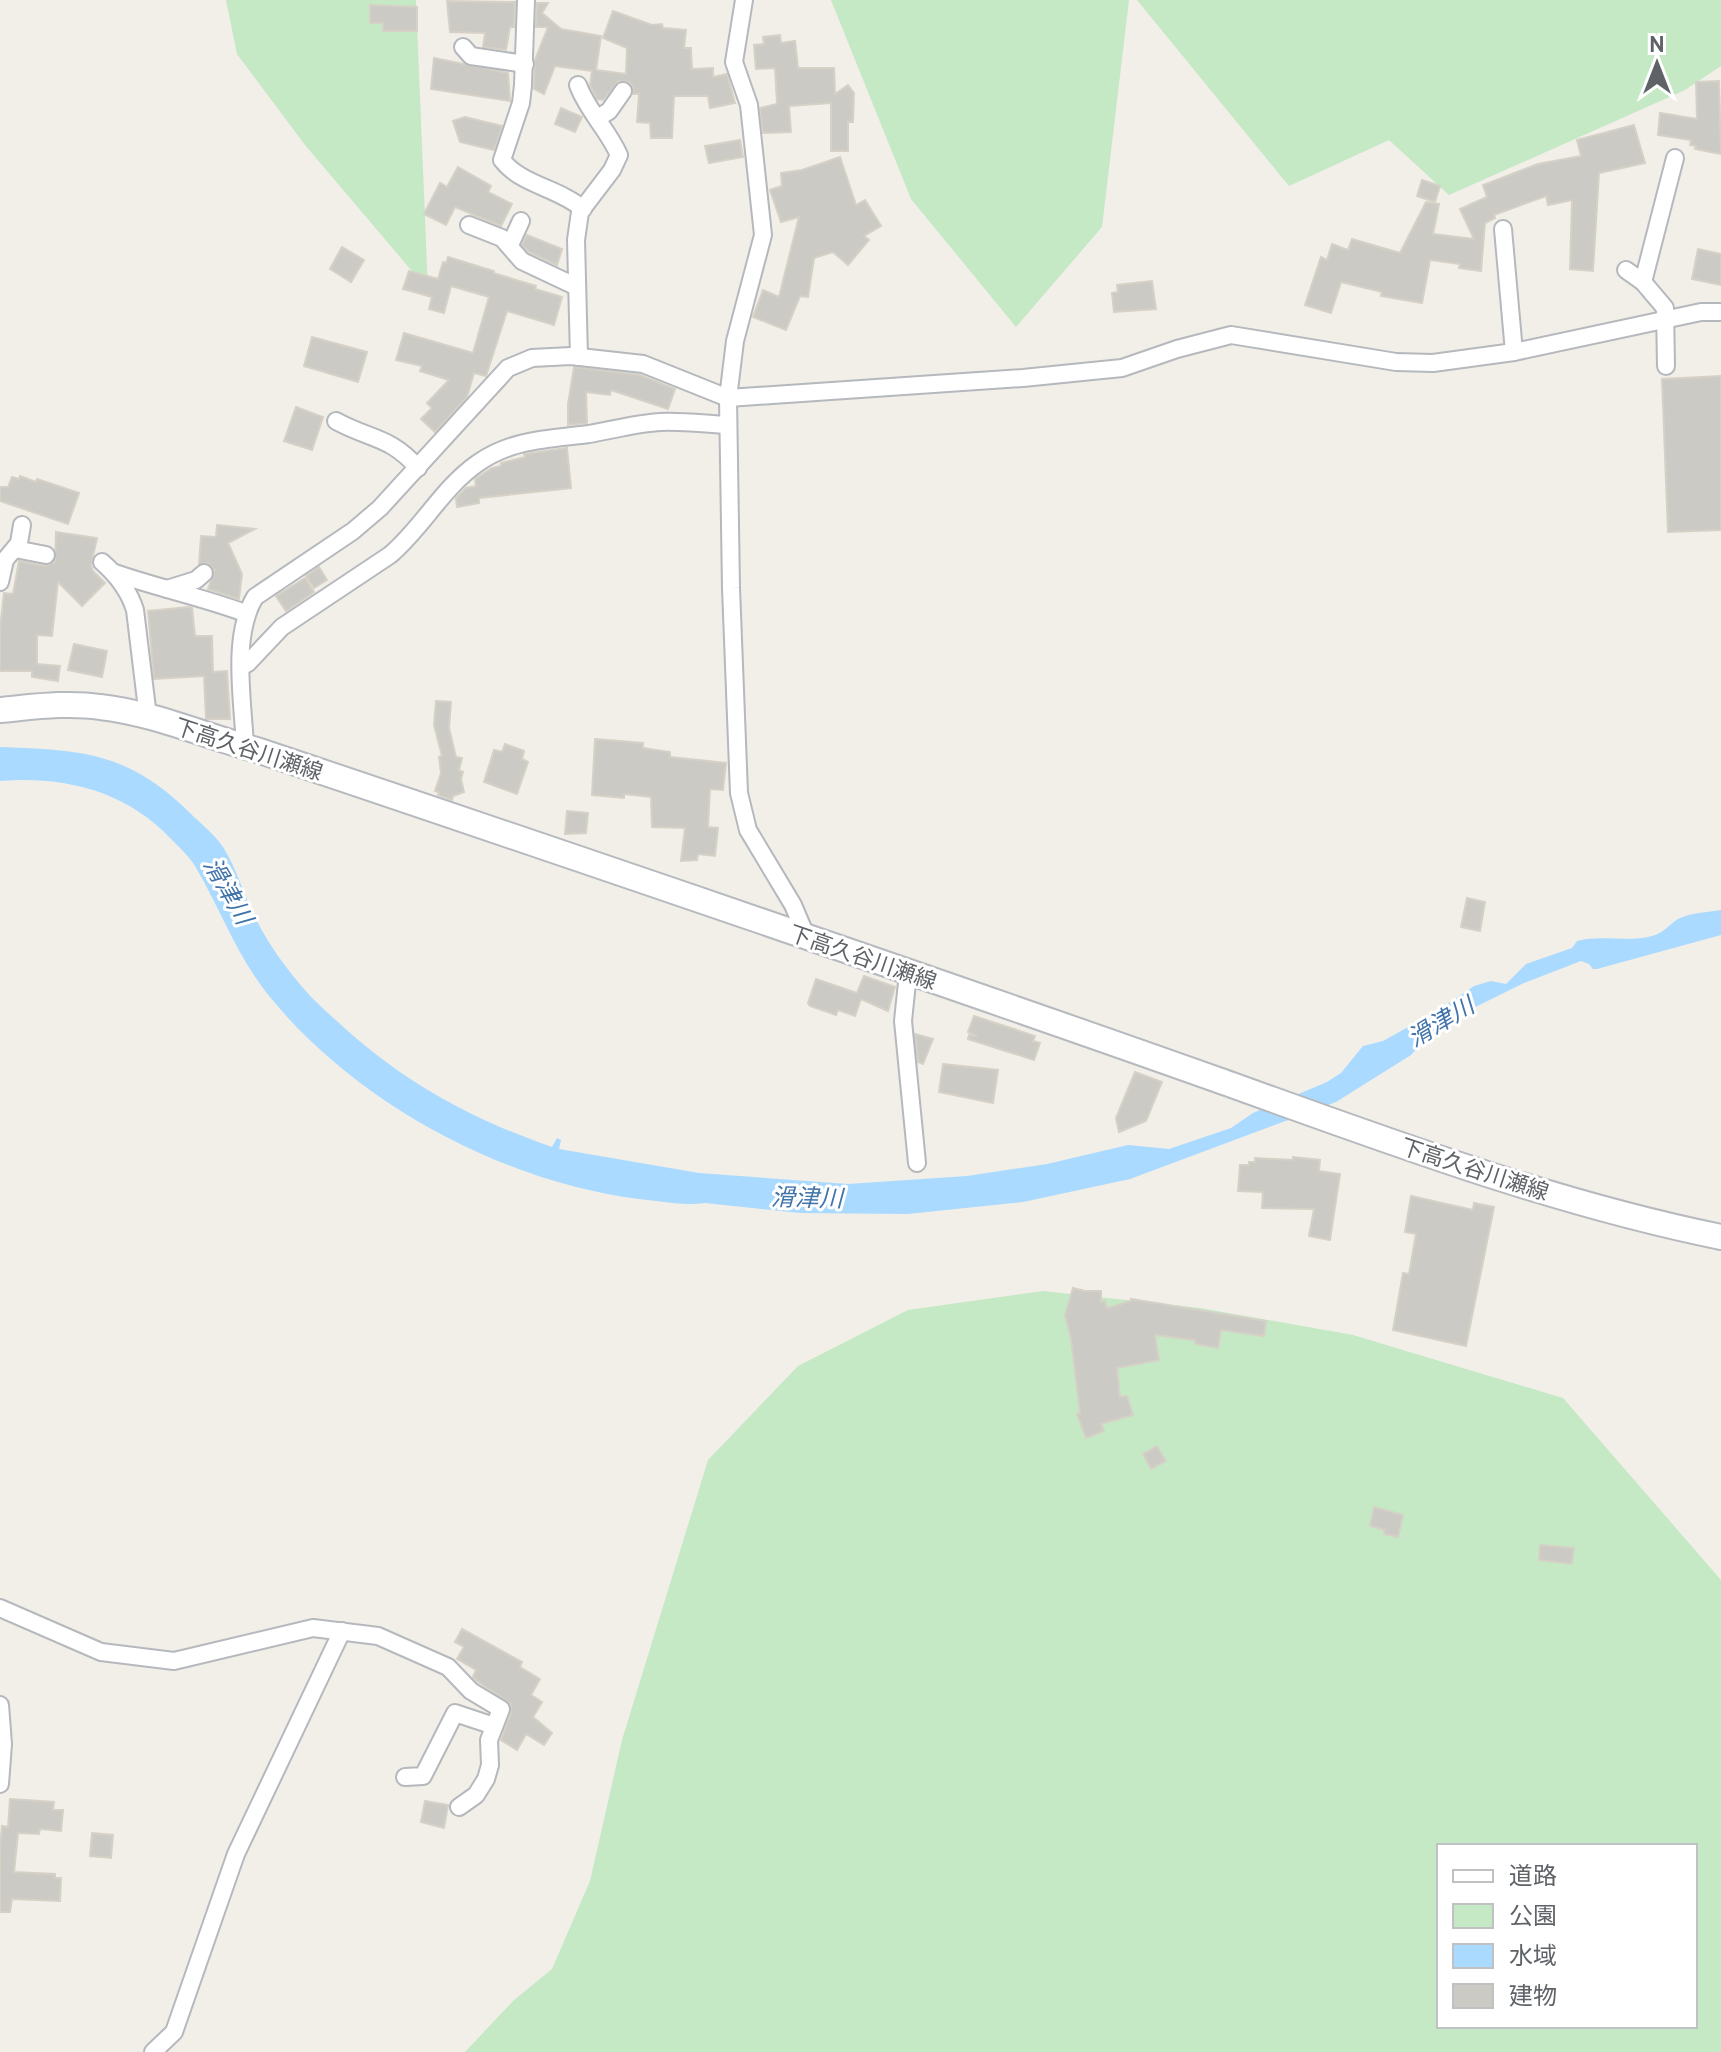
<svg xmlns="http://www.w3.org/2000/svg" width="1721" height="2052" font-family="Overpass,'Noto Sans JP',sans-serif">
  <rect width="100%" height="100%" fill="#f1efe8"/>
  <!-- green -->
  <g fill="#c5e8c5" fill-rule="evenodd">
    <polygon points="226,0 416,0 428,290 305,145 237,54"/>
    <polygon points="831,0 1129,0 1102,227 1016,327 911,199"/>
    <polygon points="1137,0 1721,0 1721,66 1685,90 1449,195 1389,140 1289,186"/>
    <path d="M 1043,1291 L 1200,1308 L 1353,1335 L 1563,1398 L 1721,1580 L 1721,2052 L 465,2052 L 513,2001 L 552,1969 L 590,1881 L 622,1740 L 708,1460 L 798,1366 L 908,1310 ZM 1439,1846 L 1695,1846 L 1695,2026 L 1439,2026 Z"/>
  </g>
  <!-- water -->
  <path fill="#aadaff" d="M 0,747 C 82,750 128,752 189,812 C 200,823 214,834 223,847 C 237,869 244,896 256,919 C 268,944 286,968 304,989 C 314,1001 327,1012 339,1023 C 403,1082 471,1119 552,1147 L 557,1138 L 561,1140 L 559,1149 L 699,1173 L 848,1184 L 967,1176 L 1047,1164 L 1128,1145 L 1169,1149 L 1231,1128 L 1253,1113 L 1327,1082 L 1341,1073 L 1363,1046 L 1383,1041 L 1437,1011 L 1474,986 L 1491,981 L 1506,984 L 1526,964 L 1572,948 L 1577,941 C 1601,934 1627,943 1652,936 C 1663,933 1669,925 1678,919 C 1690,913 1708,912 1721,910 L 1721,935 L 1597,969 L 1593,969 L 1589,964 L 1581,961 L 1524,983 L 1457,1016 L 1429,1035 L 1411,1055 L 1336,1102 L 1130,1179 L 1023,1202 L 908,1214 L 800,1213 L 705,1203 C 683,1206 660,1201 639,1199 C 503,1182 356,1103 270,997 C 237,957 221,910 195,866 C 189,856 179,847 171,839 C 126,791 65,776 0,781 Z"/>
  <!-- building -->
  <g fill="#cccac5" stroke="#d6d1c6" stroke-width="2">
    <polygon points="447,1 515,2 514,27 510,27 506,50 483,47 485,33 450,32"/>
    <polygon points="537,3 548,3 542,13 561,29 601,36 596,70 626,74 627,48 603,38 613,11 652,25 662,24 663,28 686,30 684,48 691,48 692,69 713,68 713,77 727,74 735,103 710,108 708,96 674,96 672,138 651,138 650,123 637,122 639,94 633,94 633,87 629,82 618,81 603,100 597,99 590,85 592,71 555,66 544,94 534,89 535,60 548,27 536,27"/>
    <polygon points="370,5 417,7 417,31 383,31 383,23 370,23"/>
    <polygon points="780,35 781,43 795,41 798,68 834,68 835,94 848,85 854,93 853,122 848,122 848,151 831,151 831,103 789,106 791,132 763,133 760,108 777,104 775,68 756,69 754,45 764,44 763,37"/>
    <polygon points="434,58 508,73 510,101 431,89"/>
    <polygon points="1719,81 1721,154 1695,149 1696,146 1690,145 1691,140 1658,135 1660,113 1697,119 1696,82"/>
    <polygon points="561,108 582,117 575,132 555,124"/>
    <polygon points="465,117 502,126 494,150 460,142 453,121"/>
    <polygon points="1634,125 1645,163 1599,173 1593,271 1570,269 1572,200 1548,205 1546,196 1494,215 1495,218 1485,223 1481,271 1459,268 1460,264 1430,260 1422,303 1381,296 1382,292 1341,282 1331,313 1305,305 1321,257 1327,260 1332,244 1348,250 1352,239 1400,253 1426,202 1439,204 1433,234 1474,239 1460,209 1487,197 1483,185 1538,164 1581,156 1577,140"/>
    <polygon points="740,140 743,157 709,163 705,146"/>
    <polygon points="840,157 856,205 865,200 881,226 864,236 869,240 848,265 833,252 814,258 808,297 800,296 786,330 753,317 763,290 779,297 799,217 781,222 770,190 782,186 781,173 802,170"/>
    <polygon points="458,167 491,186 488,192 512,204 501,226 455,207 446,225 424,214 440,183 447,187"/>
    <polygon points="1422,180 1440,186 1435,202 1417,196"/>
    <polygon points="527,235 562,249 557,265 529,252 522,245"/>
    <polygon points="342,247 364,260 351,282 330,269"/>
    <polygon points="1698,249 1721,254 1721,285 1692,279"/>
    <polygon points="448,257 494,271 493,273 536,286 535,289 562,297 554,325 507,311 486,376 474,373 467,397 435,432 421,419 432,408 427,403 449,380 420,371 422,366 396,360 404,333 473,353 489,297 451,286 444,313 429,309 432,297 403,289 409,271 438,279 443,262 446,263"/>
    <polygon points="1152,281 1156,309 1114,312 1112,293 1118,292 1117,285"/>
    <polygon points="312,337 367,352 358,382 304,366"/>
    <polygon points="574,367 640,375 675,389 668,409 611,390 610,395 586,392 587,423 568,425 568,404"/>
    <polygon points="1721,376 1721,530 1668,532 1662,379"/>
    <polygon points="296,407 323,417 312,450 284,441"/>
    <polygon points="567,448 571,488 479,498 479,503 457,507 456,498 466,488 476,486 475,479 492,468 501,466 501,463 525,457 524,454"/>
    <polygon points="20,476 36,482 37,479 79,493 68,524 0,501 0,487 8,487 12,477 19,479"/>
    <polygon points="217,525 255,529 228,543 242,574 239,599 208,589 215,570 208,563 199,564 201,536 216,537"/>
    <polygon points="56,532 97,538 91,565 93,571 105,583 82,606 58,582 52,636 37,635 37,664 60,666 58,681 32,677 32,671 0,671 0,629 4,593 13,594 19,561 45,566 55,562"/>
    <polygon points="319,567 327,580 314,588 306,576"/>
    <polygon points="305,578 314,592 286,611 276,596"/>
    <polygon points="189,607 192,608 195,636 212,636 213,672 227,671 230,719 206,719 204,676 154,679 148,611"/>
    <polygon points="74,644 107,651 102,677 68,670"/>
    <polygon points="436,701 451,702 449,728 456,757 462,758 459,770 463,772 461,779 464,792 453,796 452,800 438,795 439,792 435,791 441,773 439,757 442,756 434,725"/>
    <polygon points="595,739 643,743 643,748 670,752 670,757 726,763 723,790 710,789 708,827 718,828 715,856 698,854 697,860 681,861 685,828 652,827 651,797 624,794 624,798 592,795"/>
    <polygon points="505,744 524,751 522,759 528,762 517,794 484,782 494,750 502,752"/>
    <polygon points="567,811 588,813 586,833 565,834"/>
    <polygon points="1467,898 1485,902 1480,931 1461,927"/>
    <polygon points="864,976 895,987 888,1011 861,999 855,1016 838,1010 836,1015 810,1006 808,1003 816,979 857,993"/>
    <polygon points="974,1016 1035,1036 1033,1041 1040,1043 1034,1060 968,1039 969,1035 977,1036 968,1032"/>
    <polygon points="915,1034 933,1039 923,1064 918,1062"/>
    <polygon points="943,1064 998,1070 993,1103 939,1092"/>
    <polygon points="1135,1072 1162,1082 1146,1121 1119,1132 1116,1118"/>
    <polygon points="1293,1157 1320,1160 1319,1171 1340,1174 1330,1240 1309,1236 1314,1209 1262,1208 1263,1192 1238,1191 1240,1165 1249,1165 1249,1162 1255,1162 1255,1158 1293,1160"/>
    <polygon points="1411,1196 1473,1210 1474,1203 1494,1207 1466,1346 1393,1330 1403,1273 1409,1274 1416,1234 1405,1232"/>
    <polygon points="1073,1288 1085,1291 1101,1291 1101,1302 1105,1301 1107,1308 1131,1301 1131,1299 1266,1321 1264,1336 1221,1330 1218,1348 1195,1344 1195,1340 1155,1335 1159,1360 1117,1368 1120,1397 1127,1396 1133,1415 1101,1424 1104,1431 1086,1438 1077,1414 1080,1413 1071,1339 1065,1315"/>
    <polygon points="1157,1446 1166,1461 1151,1469 1143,1454"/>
    <polygon points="1374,1507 1403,1515 1398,1537 1384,1534 1385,1530 1370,1526"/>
    <polygon points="1540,1545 1574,1548 1572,1564 1539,1560"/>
    <polygon points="462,1629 522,1662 520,1667 540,1679 531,1695 542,1702 533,1717 552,1733 544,1745 526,1734 517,1750 501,1740 511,1713 511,1704 477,1681 473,1677 476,1670 457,1659 464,1647 455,1642"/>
    <polygon points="10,1799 54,1802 53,1810 63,1810 61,1831 40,1829 39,1834 18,1833 14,1872 55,1874 55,1878 61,1878 60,1901 12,1899 10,1912 0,1912 0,1847 2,1826 8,1827"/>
    <polygon points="425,1801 448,1805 444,1828 421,1822"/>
    <polygon points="92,1833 113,1835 111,1858 90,1856"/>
  </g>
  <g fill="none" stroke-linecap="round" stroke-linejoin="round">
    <defs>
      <g id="minor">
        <path d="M 526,0 L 523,85 L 521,103 L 502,160 C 521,185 559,188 583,209"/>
        <polyline points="744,0 734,62 749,105 763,235 735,341 728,398 731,588 739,793 748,830 793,905 807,938"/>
        <polyline points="463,47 471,56 525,64"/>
        <path d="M 578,85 C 587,110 608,130 619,155 L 612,170 L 580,212 L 576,240 L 579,357"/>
        <polyline points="598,118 609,111 623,91"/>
        <polyline points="469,225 502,238 522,261 577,287"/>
        <polyline points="1503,229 1514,352"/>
        <polyline points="510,245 521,221"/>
        <polyline points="1626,270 1643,282 1665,308 1666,366"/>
        <polyline points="1643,282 1675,158"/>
        <path d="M 336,421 C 371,440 390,436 418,468"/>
        <polyline points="15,549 46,555"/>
        <path d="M 102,562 C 118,576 129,591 135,610 L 148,717"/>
        <path d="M 115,573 C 158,588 202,597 245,613"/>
        <polyline points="0,582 5,560 19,543 22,525"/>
        <polyline points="167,589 196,580 204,573"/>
        <path d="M 242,666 L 248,663 L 282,627 L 390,555 C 423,527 442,488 478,463 C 512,439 550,439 589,434 C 613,430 637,423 661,422 C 683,421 706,424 728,425"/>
        <path d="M 245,747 C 243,700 231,637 255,597 L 353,531 L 380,508 L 508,368 L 532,358 L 571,356 L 643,364 L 728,398 L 1023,378 L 1122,368 L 1177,349 L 1231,335 L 1396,362 L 1433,363 L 1514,352 L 1701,312 L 1721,312"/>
        <polyline points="908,973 903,1021 917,1163"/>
        <polyline points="0,1608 101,1652 174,1661 313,1628 378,1636 448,1667 471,1691 501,1709 489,1740 490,1765 486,1779 476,1795 459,1807"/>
        <polyline points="0,1705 3,1744 0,1784"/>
        <polyline points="405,1777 423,1776 455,1713 494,1726"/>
        <polyline points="153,2052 174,2032 236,1854 342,1631"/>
      </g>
      <path id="secondary" d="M 0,710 C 33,707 67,702 100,707 C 154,713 205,736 257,750 C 578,858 899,967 1218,1080 C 1383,1139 1549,1202 1721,1237"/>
    </defs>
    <!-- minor casing -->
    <use href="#minor" stroke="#b5b8bc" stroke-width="20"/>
    <!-- secondary casing -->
    <use href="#secondary" stroke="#b6babf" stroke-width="28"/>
    <!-- minor -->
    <use href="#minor" stroke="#fff" stroke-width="16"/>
    <!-- secondary -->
    <use href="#secondary" stroke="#fff" stroke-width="24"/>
  </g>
  <g text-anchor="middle" stroke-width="6" stroke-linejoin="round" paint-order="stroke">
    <!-- street labels -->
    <g font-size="22" fill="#5f6368" stroke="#fff">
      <text transform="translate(249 749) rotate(18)" y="8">下高久谷川瀬線</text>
      <text transform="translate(863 957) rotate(19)" y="8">下高久谷川瀬線</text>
      <text transform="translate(1475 1169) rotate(18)" y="8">下高久谷川瀬線</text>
    </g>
    <!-- water labels -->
    <g font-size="24" font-style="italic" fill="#4174aa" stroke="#fff">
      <text transform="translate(228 891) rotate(60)" y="8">滑津川</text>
      <text transform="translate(1441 1022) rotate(-31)" y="8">滑津川</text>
      <text transform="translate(807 1198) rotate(1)" y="8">滑津川</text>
    </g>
  </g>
  <!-- legend -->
  <rect x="1437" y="1844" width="260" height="184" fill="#ffffff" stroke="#bfc1c3" stroke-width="2"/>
  <rect x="1453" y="1870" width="40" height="12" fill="#ffffff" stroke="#bfc1c3" stroke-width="2"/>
  <text x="1509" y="1884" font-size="24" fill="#5f6368">道路</text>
  <rect x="1453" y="1904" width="40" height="24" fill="#c5e8c5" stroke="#bfc1c3" stroke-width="2"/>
  <text x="1509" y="1924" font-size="24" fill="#5f6368">公園</text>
  <rect x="1453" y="1944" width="40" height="24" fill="#aadaff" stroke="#bfc1c3" stroke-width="2"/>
  <text x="1509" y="1964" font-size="24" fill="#5f6368">水域</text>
  <rect x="1453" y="1984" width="40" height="24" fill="#cccac5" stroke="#bfc1c3" stroke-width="2"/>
  <text x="1509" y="2004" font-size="24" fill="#5f6368">建物</text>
  <!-- north arrow -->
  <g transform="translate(1657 64)" stroke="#ffffff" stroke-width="6" paint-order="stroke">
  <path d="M0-6L14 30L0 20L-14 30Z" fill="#5f6368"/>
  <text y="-12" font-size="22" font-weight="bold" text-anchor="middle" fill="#5f6368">N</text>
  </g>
</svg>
